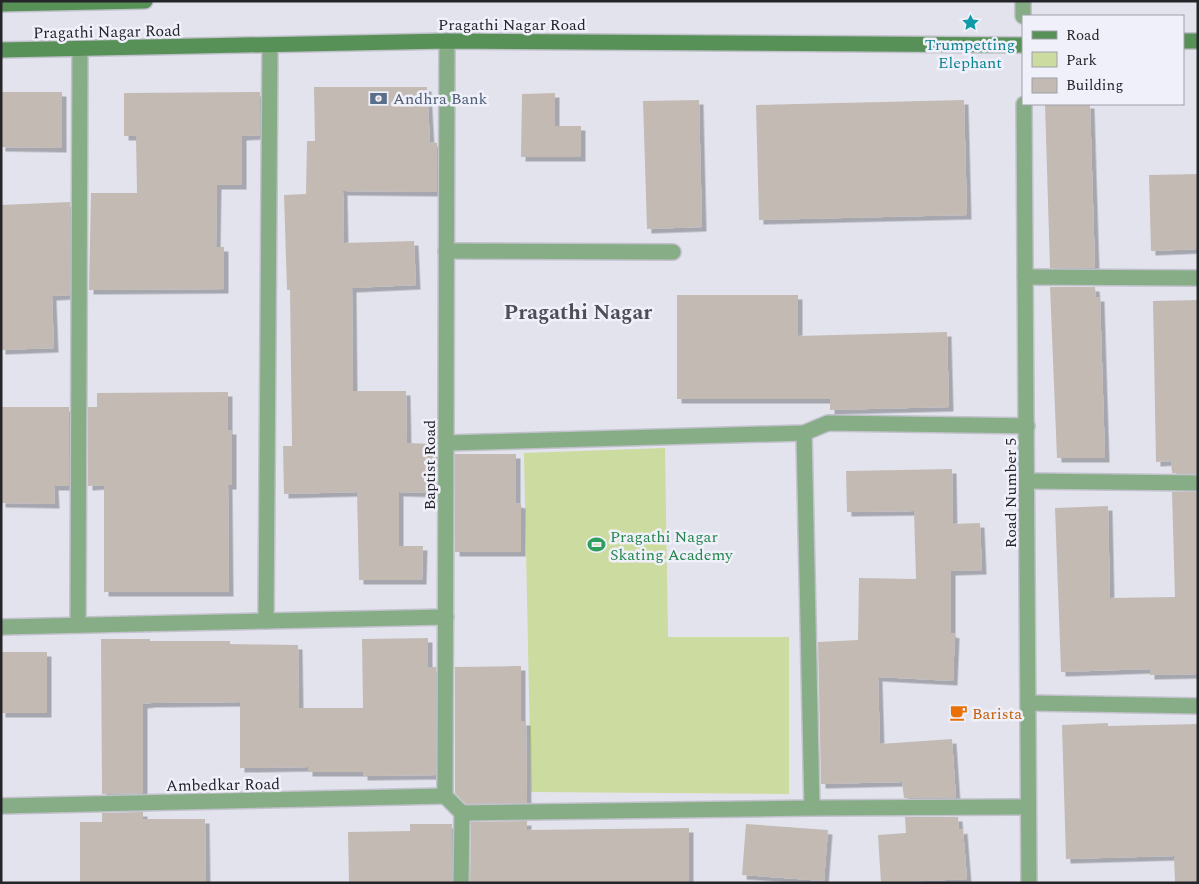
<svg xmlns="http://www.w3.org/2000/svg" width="1199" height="884" font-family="Spectral,serif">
  <defs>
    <filter id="shadow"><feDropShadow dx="4.5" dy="4.5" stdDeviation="0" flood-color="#0004"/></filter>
  </defs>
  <rect width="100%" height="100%" fill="#e3e3ee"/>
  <!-- green -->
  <polygon fill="#ccdb9f" points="665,448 668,637 789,637 789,794 531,792 524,453"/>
  <!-- building -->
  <g fill="#c3bbb3" filter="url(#shadow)">
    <polygon points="314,87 427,87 430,142 437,143 437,192 343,191 344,243 414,241 416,285 352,288 353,391 406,391 407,443 434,444 434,454 437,454 436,493 399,492 399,546 423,546 422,580 359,580 357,492 284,494 283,446 292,446 290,290 287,290 284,195 306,194 307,141 315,141"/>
    <polygon points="1,92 62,92 62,148 1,147"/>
    <polygon points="260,92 260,135 242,136 242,185 217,185 216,247 224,247 224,289 89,290 91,193 137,193 136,136 124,136 124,93"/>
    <polygon points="555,93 555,126 581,126 581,157 521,157 522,94"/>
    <polygon points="699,100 702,227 647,229 643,101"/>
    <polygon points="964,100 967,215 759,220 756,105"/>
    <polygon points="1045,104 1090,104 1095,268 1050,268"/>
    <polygon points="1198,174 1198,249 1151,251 1149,175"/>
    <polygon points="70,202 70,295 52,296 54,348 1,350 1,205"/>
    <polygon points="1050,287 1095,287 1096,297 1100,297 1105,458 1057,458"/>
    <polygon points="677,295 798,295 798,336 947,332 949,407 830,410 830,399 677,399"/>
    <polygon points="1198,300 1198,474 1172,473 1171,461 1156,462 1153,301"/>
    <polygon points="228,392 228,430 232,430 232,485 228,485 229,592 104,592 104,485 88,486 88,407 97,407 97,393"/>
    <polygon points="1,407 69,407 69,486 54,486 55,504 1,503"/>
    <polygon points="455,454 516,454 516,503 521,504 521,552 455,552"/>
    <polygon points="952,469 953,524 980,523 982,570 951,571 951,633 955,634 953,681 878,677 880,744 952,739 956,798 904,798 902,782 821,784 818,642 858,640 859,578 916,579 914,511 847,512 846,471"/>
    <polygon points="1172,492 1198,492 1198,674 1150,675 1150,669 1061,672 1055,508 1108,506 1110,598 1175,597"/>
    <polygon points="428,638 428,667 436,667 436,775 363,776 363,772 308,772 308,767 240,768 240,702 151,703 143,704 143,793 102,794 101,639 150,639 150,641 230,641 230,644 298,645 299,708 363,708 362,639"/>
    <rect x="1" y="652" width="46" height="61"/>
    <polygon points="521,666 521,721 526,721 527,803 466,804 455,793 455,667"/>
    <polygon points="1108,723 1108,726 1198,724 1198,883 1175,883 1174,856 1066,859 1062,725"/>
    <polygon points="143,812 143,819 205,819 206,883 80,883 80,822 102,822 102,813"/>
    <polygon points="905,817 958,817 959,830 963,829 967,879 881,883 878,835 906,833"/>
    <polygon points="527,821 527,830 689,828 689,883 470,883 471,822"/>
    <polygon points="410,824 452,824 452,883 349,883 348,832 410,831"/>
    <polygon points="746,824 828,830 824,881 742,875"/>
  </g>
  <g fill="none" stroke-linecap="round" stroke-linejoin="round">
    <defs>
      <g id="minor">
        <polyline points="1023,1 1023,16"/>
        <polyline points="447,41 445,796 462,813 461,883"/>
        <polyline points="1024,104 1029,883"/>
        <polyline points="446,251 673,252"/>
        <polyline points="1025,277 1198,278"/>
        <polyline points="446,443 804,433 828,423 1027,426"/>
        <polyline points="1027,481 1198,483"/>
        <polyline points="266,621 270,46"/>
        <polyline points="78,625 80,49"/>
        <polyline points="1,627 446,617"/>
        <polyline points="1029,703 1198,706"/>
        <polyline points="1,806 445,796"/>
        <polyline points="812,808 1027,807"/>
        <polyline points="462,813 812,808 804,433"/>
      </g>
      <g id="secondary">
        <polyline points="1,4 145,1"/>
        <polyline points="1183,41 1198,41"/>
        <polyline points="1,50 447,41 1023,45"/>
      </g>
    </defs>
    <!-- minor casing -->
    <use href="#minor" stroke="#c1c1cb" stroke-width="18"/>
    <!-- secondary casing -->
    <use href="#secondary" stroke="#c1c1cb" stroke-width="18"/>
    <!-- minor -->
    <use href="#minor" stroke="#87ad86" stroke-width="15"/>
    <!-- secondary -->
    <use href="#secondary" stroke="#589157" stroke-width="15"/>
  </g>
  <!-- icons -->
  <defs>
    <symbol id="sight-bare" viewBox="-9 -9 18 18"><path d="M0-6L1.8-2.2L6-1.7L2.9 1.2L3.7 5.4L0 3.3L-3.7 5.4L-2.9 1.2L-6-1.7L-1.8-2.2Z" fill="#0f9aa8" stroke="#f0f0fb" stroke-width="2.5" paint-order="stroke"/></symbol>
    <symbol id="bank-bare" viewBox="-9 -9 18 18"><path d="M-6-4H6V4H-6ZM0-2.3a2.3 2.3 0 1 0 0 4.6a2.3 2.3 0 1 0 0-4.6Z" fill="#5c6f8a" stroke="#f0f0fb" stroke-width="2.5" paint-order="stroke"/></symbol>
    <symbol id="stadium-bare" viewBox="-9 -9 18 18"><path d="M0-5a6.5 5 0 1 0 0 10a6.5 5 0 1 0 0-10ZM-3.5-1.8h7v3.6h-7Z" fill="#2e9e5b" stroke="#f0f0fb" stroke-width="2.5" paint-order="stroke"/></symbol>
    <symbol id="cafe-bare" viewBox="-9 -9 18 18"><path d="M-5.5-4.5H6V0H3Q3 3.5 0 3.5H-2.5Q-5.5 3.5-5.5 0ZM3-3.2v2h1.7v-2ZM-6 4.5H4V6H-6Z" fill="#e8710a" stroke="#f0f0fb" stroke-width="2.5" paint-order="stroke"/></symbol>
  </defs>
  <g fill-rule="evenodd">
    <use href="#sight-bare" x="958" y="10" width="25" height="25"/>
    <use href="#bank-bare" x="366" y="86" width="25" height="25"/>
    <use href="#stadium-bare" x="584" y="532" width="25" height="25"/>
    <use href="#cafe-bare" x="946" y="700" width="25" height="25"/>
  </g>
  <g text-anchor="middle" stroke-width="5" stroke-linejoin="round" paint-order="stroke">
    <!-- street labels -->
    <g font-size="16" fill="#252529" stroke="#f0f0fb">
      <text x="512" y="30">Pragathi Nagar Road</text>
      <text transform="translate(107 31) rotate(-1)" y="6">Pragathi Nagar Road</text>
      <text transform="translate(429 465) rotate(-90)" y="6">Baptist Road</text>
      <text transform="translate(1010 493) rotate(-90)" y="6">Road Number 5</text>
      <text transform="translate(223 784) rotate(-1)" y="6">Ambedkar Road</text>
    </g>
    <!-- culture labels -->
    <g font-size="16" fill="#0d838f" stroke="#f0f0fb">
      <text x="970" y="50">Trumpetting<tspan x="970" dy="18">Elephant</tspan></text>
    </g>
    <!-- service labels -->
    <g font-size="16" fill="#4e5e75" stroke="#f0f0fb" text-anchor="start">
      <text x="393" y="104">Andhra Bank</text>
    </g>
    <!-- leisure labels -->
    <g font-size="16" fill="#27864d" stroke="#f0f0fb" text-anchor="start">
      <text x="610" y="542">Pragathi Nagar<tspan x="610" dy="18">Skating Academy</tspan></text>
    </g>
    <!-- food labels -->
    <g font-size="16" fill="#c56008" stroke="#f0f0fb" text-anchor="start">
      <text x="972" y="719">Barista</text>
    </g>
    <!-- district labels -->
    <g font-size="21" font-weight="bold" fill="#4e4e57" stroke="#f0f0fb">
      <text x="578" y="319">Pragathi Nagar</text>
    </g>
  </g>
  <!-- border -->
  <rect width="1199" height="884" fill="none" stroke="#252529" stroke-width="5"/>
  <!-- legend -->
  <rect x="1022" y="15" width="162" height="90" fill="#f0f0fb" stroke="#9f9fa7"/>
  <rect x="1032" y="31" width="25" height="8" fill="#589157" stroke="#9f9fa7"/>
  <text x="1066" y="40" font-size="15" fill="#252529">Road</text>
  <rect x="1032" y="52" width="25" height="15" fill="#ccdb9f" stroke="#9f9fa7"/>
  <text x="1066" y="65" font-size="15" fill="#252529">Park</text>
  <rect x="1032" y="78" width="25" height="15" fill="#c3bbb3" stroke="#9f9fa7"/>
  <text x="1066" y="90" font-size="15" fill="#252529">Building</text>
</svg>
